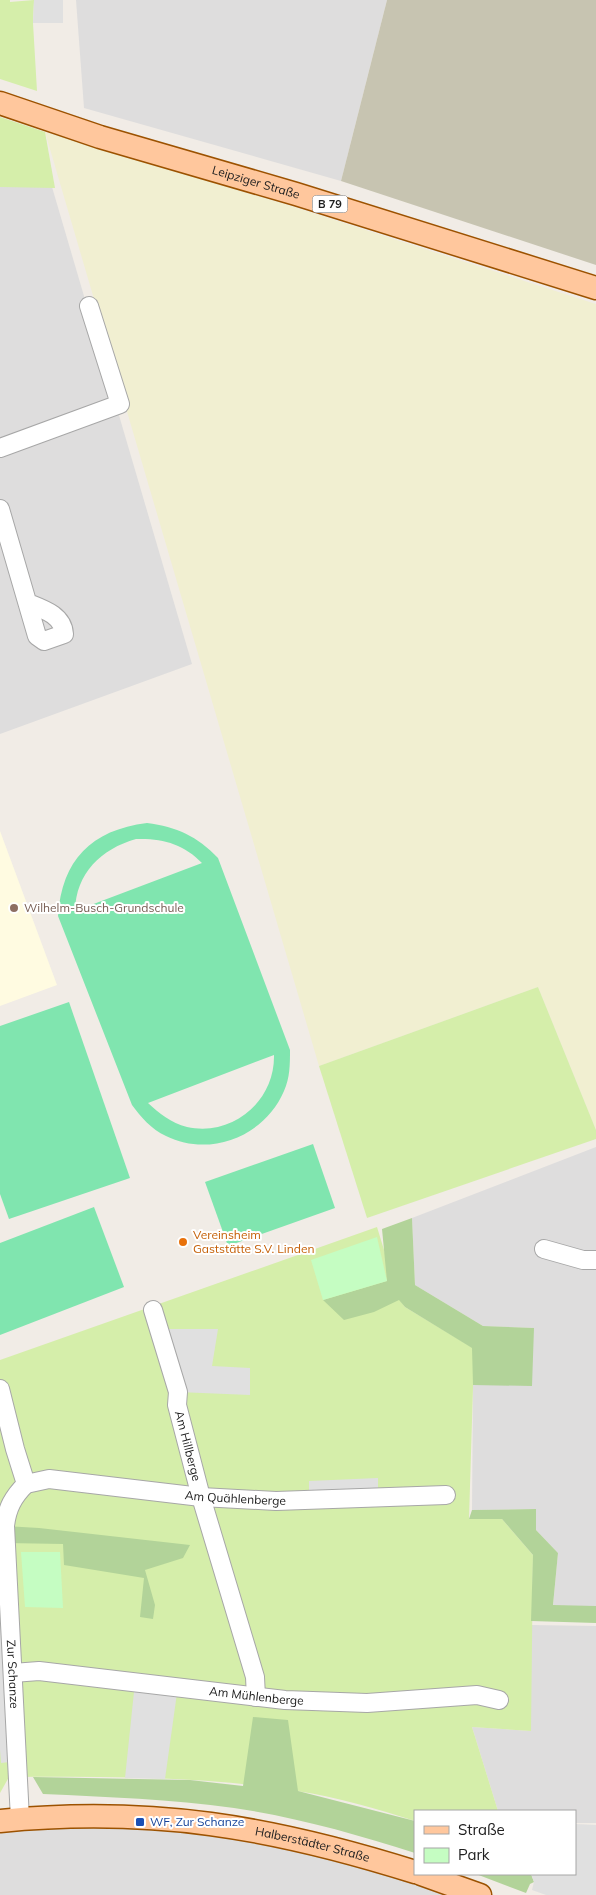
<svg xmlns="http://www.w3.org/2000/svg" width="596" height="1895" font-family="Mulish,sans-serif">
  <rect width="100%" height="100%" fill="#f1ece6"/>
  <!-- residential -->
  <g fill="#dedddd">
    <polygon points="76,0 387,0 341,181 84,108"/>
    <polygon points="0,186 52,187 192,664 0,734"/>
    <polygon points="596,1147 596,1606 553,1606 558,1553 536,1530 536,1509 472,1510 473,1385 534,1328 483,1326 415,1285 412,1218"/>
    <polygon points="531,1625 596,1626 596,1823 575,1823 575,1811 498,1811 472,1727 531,1731"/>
    <polygon points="165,1826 296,1846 455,1895 0,1895 0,1830 41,1827"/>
  </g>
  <!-- education -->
  <polygon fill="#fffbe1" points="0,831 57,985 0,1006"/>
  <!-- construction -->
  <polygon fill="#c7c4b1" points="387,0 596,0 596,265 341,181"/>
  <!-- farmland -->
  <polygon fill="#f1efd1" points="45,132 288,205 596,304 596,1130 538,987 319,1066"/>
  <!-- grass -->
  <g fill="#d5eeaa">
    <polygon points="0,0 10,0 10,2 34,0 33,23 37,91 0,79"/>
    <polygon points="0,117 45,132 55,188 0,187"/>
    <polygon points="538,987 596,1130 596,1139 367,1218 319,1066"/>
    <path d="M 377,1227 L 399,1299 L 405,1307 L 473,1348 L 474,1355 L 469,1519 L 502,1519 L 533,1555 L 531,1731 L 472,1727 L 498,1811 L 415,1811 L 415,1821 C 377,1809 337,1797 297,1791 C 203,1776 105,1776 9,1777 L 0,1793 L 0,1360 Z"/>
  </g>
  <!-- forest -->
  <g fill="#b2d399">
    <polygon points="412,1218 415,1285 483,1326 534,1328 532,1386 473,1385 472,1348 405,1307 399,1300 374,1312 344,1320 323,1300 387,1281 382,1229"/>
    <polygon points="536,1509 536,1530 558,1553 553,1605 596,1606 596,1623 531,1621 533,1555 502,1519 469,1519 472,1510"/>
    <polygon points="5,1526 39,1528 190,1545 183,1558 145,1570 155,1605 153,1619 140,1617 144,1578 64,1565 63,1544 6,1543"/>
    <path d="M 253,1717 L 288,1720 L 298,1791 L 415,1821 L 415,1853 C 356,1834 295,1817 234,1808 C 171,1799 107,1797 43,1794 L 33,1777 L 190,1780 L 243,1786 Z"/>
    <polygon points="476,1874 531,1874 534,1882 530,1884 526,1893"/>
  </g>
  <!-- park -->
  <g fill="#c5fdc2">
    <polygon points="377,1237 387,1281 323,1300 311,1260"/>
    <polygon points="21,1552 60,1552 63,1608 25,1607"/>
  </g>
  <!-- pitch -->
  <g fill="#80e5af" fill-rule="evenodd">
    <path d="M 147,823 C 177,827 197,836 218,858 L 290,1050 C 290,1064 290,1078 284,1091 C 265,1136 210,1158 166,1136 C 151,1129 141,1117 132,1105 L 58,916 C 62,860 91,830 147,823 ZM 136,839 C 162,838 184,844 202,863 L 75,911 C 76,873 101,849 136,839 ZM 274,1055 C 275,1101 233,1137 187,1127 C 171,1123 159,1113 148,1103 Z"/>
    <polygon points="69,1002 130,1178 9,1219 0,1194 0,1026"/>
    <polygon points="313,1144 335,1208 228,1246 205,1182"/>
    <polygon points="94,1207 124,1287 0,1335 0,1243"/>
  </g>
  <!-- parking -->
  <g fill="#e0e0e0">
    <polygon points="34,0 63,0 63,23 33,23"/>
    <polygon points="159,1329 218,1329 212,1366 250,1368 250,1395 178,1392"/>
    <polygon points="378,1478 378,1489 309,1491 309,1481"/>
    <polygon points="0,1512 18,1761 1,1763 0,1750"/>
    <polygon points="135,1682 178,1686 165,1779 125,1778"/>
    <polygon points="575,1824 596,1825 596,1895 546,1895 532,1890 534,1882 531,1874 575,1874"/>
  </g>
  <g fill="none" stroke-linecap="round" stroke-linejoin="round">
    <defs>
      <g id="minor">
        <polyline points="0,448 120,404 89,306"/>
        <path d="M 0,509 L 37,636 L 44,641 L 64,634 C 63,615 43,609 28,603"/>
        <polyline points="544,1249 583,1260 596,1260"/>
        <path id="s1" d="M 153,1310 L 178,1392 L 177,1405 L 201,1497 L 255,1677 L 256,1697"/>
        <path id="s2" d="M 0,1389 L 15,1449 L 26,1484 C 13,1497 7,1508 5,1526 L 20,1819"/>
        <path id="s3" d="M 26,1484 L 49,1479 L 201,1497 L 276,1501 L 446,1495"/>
        <path id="s4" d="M 13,1673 L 39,1671 L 285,1700 L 367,1703 L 477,1695 L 499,1700"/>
      </g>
      <g id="major">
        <path id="s5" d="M 0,103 L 100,137 L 296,194 L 596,288"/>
        <path id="s6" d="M 0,1821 C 151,1806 272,1827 415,1872"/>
        <polyline points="421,1874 480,1895"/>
      </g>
    </defs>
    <!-- minor casing -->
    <use href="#minor" stroke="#a7a7a7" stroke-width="20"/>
    <!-- major casing -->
    <use href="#major" stroke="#9c5200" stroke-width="25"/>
    <!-- minor -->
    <use href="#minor" stroke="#fff" stroke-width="18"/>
    <!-- major -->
    <use href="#major" stroke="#ffc79d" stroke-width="22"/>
  </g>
  <!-- markers -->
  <circle fill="#8d6e63" stroke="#fff" stroke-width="2" cx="14" cy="908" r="5"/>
  <circle fill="#e8710a" stroke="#fff" stroke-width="2" cx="183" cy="1242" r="5"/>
  <rect fill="#1a4fb4" stroke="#fff" stroke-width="2" x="135" y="1817" width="10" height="10" rx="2.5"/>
  <g text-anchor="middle" stroke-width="4" stroke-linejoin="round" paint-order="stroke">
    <!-- shield labels -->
    <rect fill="#fff" stroke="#636363" stroke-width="1" x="312.5" y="195.5" width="35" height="17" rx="4"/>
    <g font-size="11" font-weight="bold" fill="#202020">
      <text x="330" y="208">B 79</text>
    </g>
    <!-- street labels -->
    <g font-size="12" fill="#202020" stroke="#fff">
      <text dy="4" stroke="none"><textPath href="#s5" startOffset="268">Leipziger Straße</textPath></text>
      <text dy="4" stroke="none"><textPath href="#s1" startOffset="141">Am Hillberge</textPath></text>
      <text dy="4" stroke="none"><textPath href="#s3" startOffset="211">Am Quählenberge</textPath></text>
      <text dy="4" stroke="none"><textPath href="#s2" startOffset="295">Zur Schanze</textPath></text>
      <text dy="4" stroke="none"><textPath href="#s4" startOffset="245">Am Mühlenberge</textPath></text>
      <text dy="4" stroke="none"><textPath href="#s6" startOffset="315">Halberstädter Straße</textPath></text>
    </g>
    <!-- education labels -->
    <g font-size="12" fill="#785e54" stroke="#fff" text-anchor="start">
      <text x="24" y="912">Wilhelm-Busch-Grundschule</text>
    </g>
    <!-- food labels -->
    <g font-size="12" fill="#c56008" stroke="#fff" text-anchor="start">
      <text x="193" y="1239">Vereinsheim<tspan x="193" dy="14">Gaststätte S.V. Linden</tspan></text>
    </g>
    <!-- transit labels -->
    <g font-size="12" fill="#164399" stroke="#fff" text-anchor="start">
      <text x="150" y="1826">WF, Zur Schanze</text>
    </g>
  </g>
  <!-- legend -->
  <rect x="414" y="1810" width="162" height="65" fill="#ffffff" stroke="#a6a6a6"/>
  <rect x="424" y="1826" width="25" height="8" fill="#ffc79d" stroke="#a6a6a6"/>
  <text x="458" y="1835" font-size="15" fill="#202020">Straße</text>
  <rect x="424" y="1848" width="25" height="15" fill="#c5fdc2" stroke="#a6a6a6"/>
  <text x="458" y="1860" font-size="15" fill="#202020">Park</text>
</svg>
